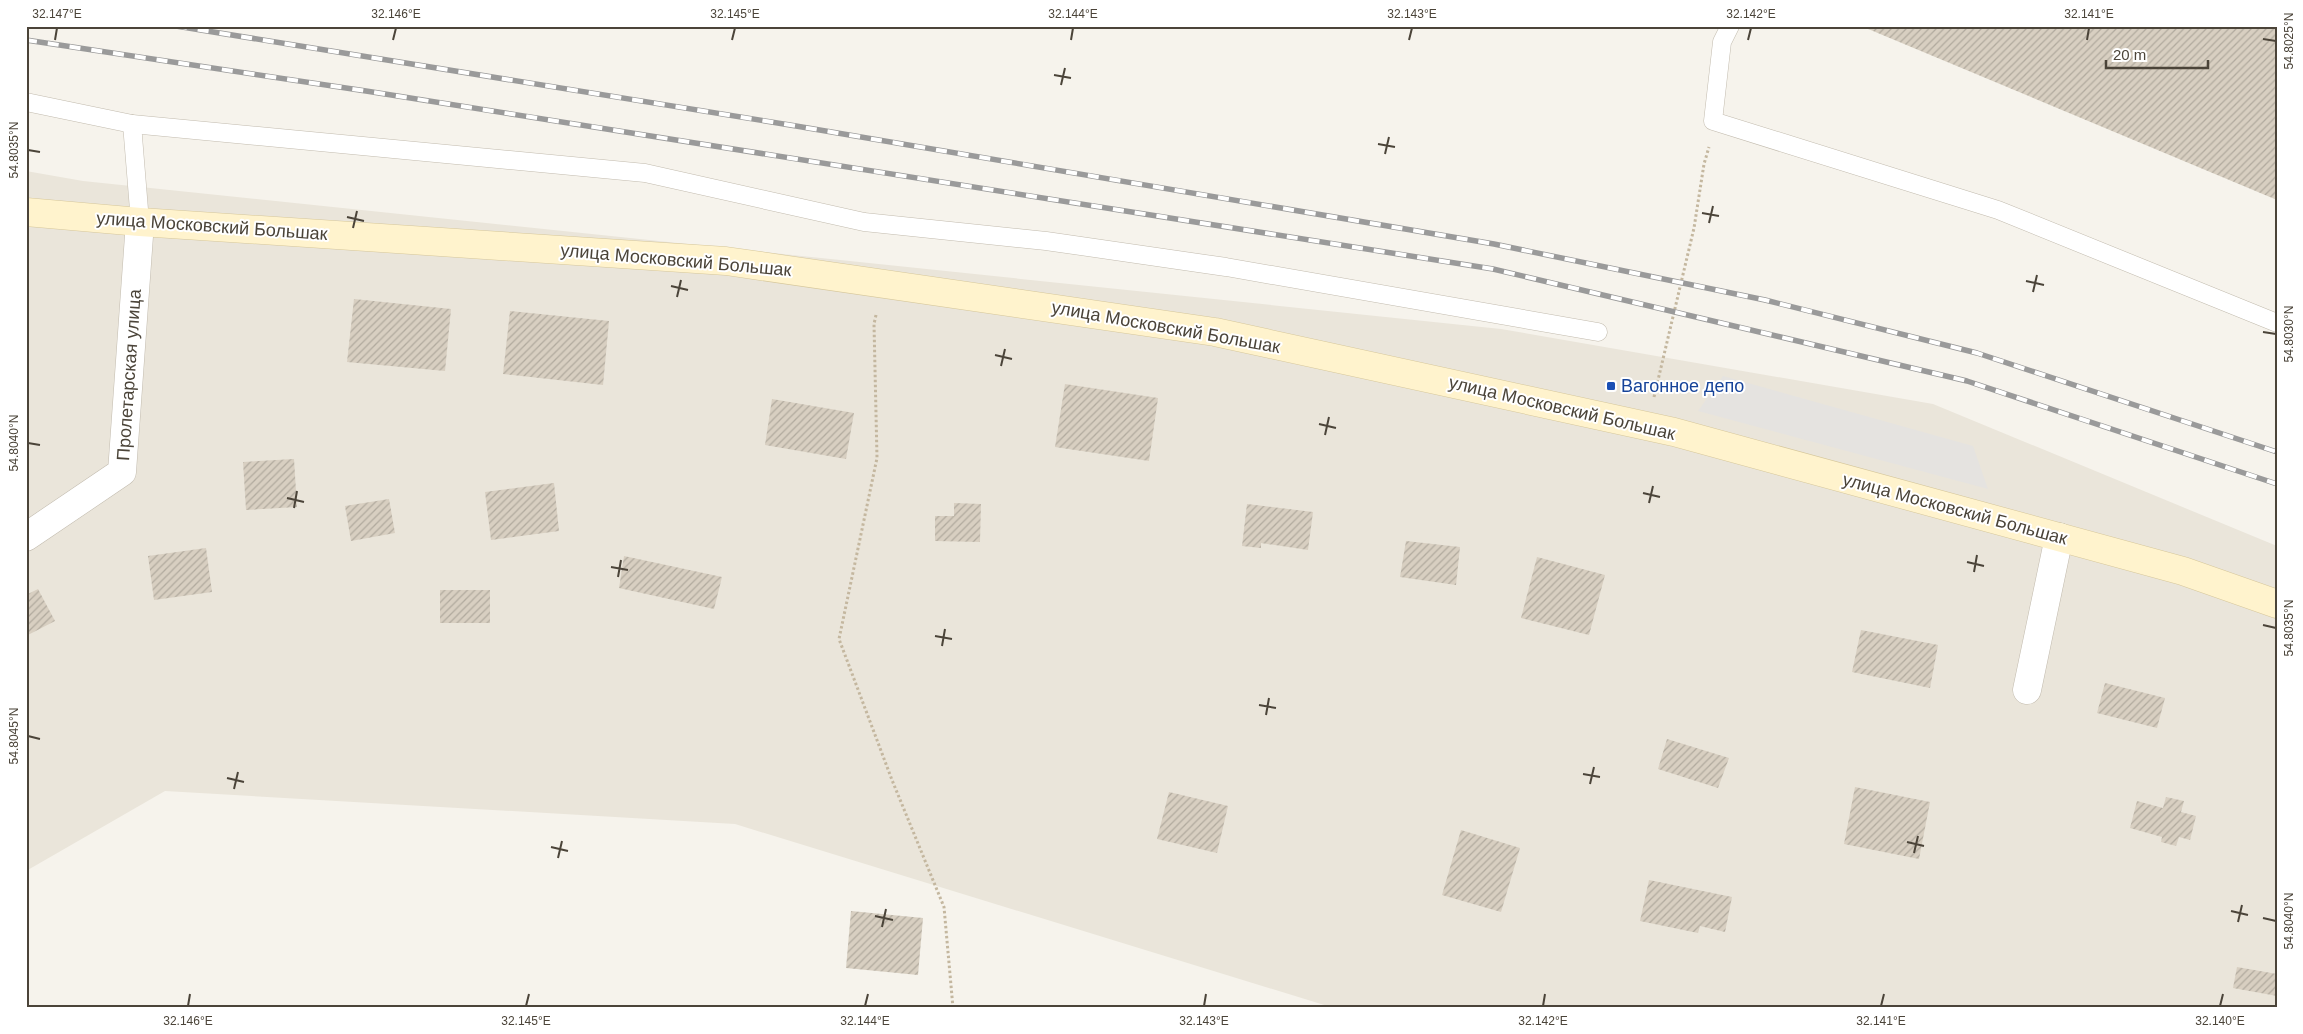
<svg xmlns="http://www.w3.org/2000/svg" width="2303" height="1034" font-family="Helvetica,sans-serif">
  <defs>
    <pattern id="building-hatch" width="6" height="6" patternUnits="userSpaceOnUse" patternTransform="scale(1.25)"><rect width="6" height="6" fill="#d8cfc1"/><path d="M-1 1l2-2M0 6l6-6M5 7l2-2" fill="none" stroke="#b1aa9e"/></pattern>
  </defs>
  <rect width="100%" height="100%" fill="#f6f3ec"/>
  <!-- residential -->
  <polygon fill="#eae5da" points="26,171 83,181 1501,329 1933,404 2277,546 2277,1008 1334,1008 735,824 165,791 26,871"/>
  <!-- parking -->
  <polygon fill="#e5e3e0" points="1723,376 1973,446 1988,489 1698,411"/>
  <!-- building -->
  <g fill="url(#building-hatch)">
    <polygon points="1861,26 2277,26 2277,200"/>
    <polygon points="354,299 451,309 445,371 347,362"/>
    <polygon points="510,311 609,321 603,385 503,374"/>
    <polygon points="1065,384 1158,398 1149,461 1055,447"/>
    <polygon points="772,399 854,413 846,459 765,445"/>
    <polygon points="294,459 297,507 246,510 243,462"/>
    <polygon points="554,483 559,531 491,540 485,492"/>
    <polygon points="389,499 395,533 351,541 345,506"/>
    <polygon points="954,503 981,504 980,542 935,541 935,516 954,516"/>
    <polygon points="1247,504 1313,512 1308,550 1261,543 1261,548 1242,546"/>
    <polygon points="1406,541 1460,547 1456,585 1400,577"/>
    <polygon points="206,548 212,592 154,600 148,556"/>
    <polygon points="624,556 722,577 714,609 619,588"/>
    <polygon points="1537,557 1605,575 1589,635 1521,618"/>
    <polygon points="38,589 55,621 26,636 26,595"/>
    <rect x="440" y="590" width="50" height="33"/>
    <polygon points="1861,630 1938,645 1930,688 1852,672"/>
    <polygon points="2105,683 2165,698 2157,728 2097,713"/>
    <polygon points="1667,739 1729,758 1718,788 1658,769"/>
    <polygon points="1855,787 1930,802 1919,859 1844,844"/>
    <polygon points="1169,792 1228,806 1217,853 1157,839"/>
    <polygon points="2166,797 2184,801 2181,812 2196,816 2190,840 2179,837 2176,846 2161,842 2162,837 2130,828 2137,801 2163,808"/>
    <polygon points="1461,830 1520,848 1501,912 1442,895"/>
    <polygon points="1649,880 1732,897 1725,932 1700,926 1698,933 1640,921"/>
    <polygon points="851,911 923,918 918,975 846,968"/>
    <polygon points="2237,967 2277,974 2277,996 2233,988"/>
  </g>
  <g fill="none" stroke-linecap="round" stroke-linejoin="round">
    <defs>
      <g id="lane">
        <polyline points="1730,26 1722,42 1713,121 1998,210 2277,323"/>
        <polyline points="26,102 132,124"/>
        <polyline points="140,222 132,124 645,173 864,222 1046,241 1226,267 1598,332"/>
      </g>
      <g id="street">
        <polyline points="26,537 122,472 140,222"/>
        <polyline points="2027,690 2059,537"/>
      </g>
      <polyline id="secondary" points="26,212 140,222 726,261 1215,332 1674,432 2183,571 2277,604"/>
    </defs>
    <!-- lane casing -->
    <use href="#lane" stroke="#c2bbae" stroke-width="19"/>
    <!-- street casing -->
    <use href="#street" stroke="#c2bbae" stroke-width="29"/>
    <!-- secondary casing -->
    <use href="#secondary" stroke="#d6c79b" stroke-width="29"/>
    <!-- path -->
    <g stroke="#c4b79f" stroke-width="3" stroke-dasharray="2.5 2.5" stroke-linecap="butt">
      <polyline points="876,315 874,324 877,458 839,639 892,780 944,907 953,1008"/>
      <polyline points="1654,397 1694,228 1704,164 1709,147"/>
    </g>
    <!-- lane -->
    <use href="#lane" stroke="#fff" stroke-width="18"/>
    <!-- street -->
    <use href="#street" stroke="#fff" stroke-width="28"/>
    <!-- secondary -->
    <use href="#secondary" stroke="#fff3cd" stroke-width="28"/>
    <defs>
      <g id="rail">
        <polyline points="176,26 796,126 1494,244 1765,300 1977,353 2277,452"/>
        <polyline points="26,40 366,91 1493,269 1967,381 2277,484"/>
      </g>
    </defs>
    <!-- rail casing -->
    <use href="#rail" stroke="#9a9a9a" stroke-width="5.5"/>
    <!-- rail -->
    <use href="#rail" stroke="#fff" stroke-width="4" stroke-dasharray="11" stroke-linecap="butt"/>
  </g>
  <!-- ticks -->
  <path fill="none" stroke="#4b4439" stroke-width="2" d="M 2263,39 L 2276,41M 55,40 L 57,28M 393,40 L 396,28M 732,40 L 735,28M 1071,40 L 1073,28M 1409,40 L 1412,28M 1748,40 L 1751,28M 2087,40 L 2089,28M 1054,75 L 1071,78M 1061,85 L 1065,68M 1378,144 L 1395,147M 28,150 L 40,152M 1385,154 L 1389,137M 1702,213 L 1719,216M 347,217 L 364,221M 1709,223 L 1713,206M 353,228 L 357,211M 2026,281 L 2044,285M 671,286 L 688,290M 2033,292 L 2037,275M 677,297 L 681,280M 2263,332 L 2276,334M 995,355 L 1012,359M 1001,366 L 1005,349M 1319,424 L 1336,428M 1325,435 L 1329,417M 28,443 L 40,445M 1643,493 L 1660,497M 287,498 L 304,502M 1649,503 L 1653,486M 294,508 L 297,491M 1967,562 L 1984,566M 611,567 L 628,570M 1974,572 L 1977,555M 618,577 L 621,560M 2263,625 L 2276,628M 935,636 L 952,639M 942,646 L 945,629M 1259,705 L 1276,708M 1266,715 L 1269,698M 28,736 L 40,739M 1583,774 L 1600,777M 227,778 L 244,782M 1590,784 L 1594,767M 234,789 L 238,772M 1907,842 L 1924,846M 551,847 L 568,851M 1914,853 L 1918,836M 558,858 L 562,841M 2231,911 L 2248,915M 875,916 L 893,920M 2263,918 L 2276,921M 2238,922 L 2242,905M 882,927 L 886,909M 188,1006 L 190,994M 526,1006 L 529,994M 865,1006 L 868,994M 1204,1006 L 1206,994M 1543,1006 L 1545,994M 1881,1006 L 1884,994M 2220,1006 L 2223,994"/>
  <!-- markers -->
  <rect fill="#1a4fb4" stroke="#fff" stroke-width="2" x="1606" y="381" width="10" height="10" rx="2.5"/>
  <g text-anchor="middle" stroke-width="4" stroke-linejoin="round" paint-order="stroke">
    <!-- street labels -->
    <g font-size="18" fill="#4b4439" stroke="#fff">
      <text transform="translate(212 226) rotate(4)" y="6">улица Московский Большак</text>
      <text transform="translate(676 260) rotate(5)" y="6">улица Московский Большак</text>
      <text transform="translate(1166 327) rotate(10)" y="6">улица Московский Большак</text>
      <text transform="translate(129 375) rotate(-86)" y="6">Пролетарская улица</text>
      <text transform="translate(1562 408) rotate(13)" y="6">улица Московский Большак</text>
      <text transform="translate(1955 509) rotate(15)" y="6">улица Московский Большак</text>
    </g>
    <!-- transit labels -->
    <g font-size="18" fill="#164399" stroke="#fff" text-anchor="start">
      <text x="1621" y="392">Вагонное депо</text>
    </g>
  </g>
  <!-- border -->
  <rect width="2303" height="1034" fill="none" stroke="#ffffff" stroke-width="55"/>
  <!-- scale -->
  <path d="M2106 60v8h102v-8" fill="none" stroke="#4b4439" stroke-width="2.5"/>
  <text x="2113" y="60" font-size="15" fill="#4b4439" stroke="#ffffff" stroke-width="4" paint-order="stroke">20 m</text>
  <rect x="28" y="28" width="2248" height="978" fill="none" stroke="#4b4439" stroke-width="2"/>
  <g font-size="12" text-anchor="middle" fill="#4b4439">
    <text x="57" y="18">32.147°E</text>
    <text x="396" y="18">32.146°E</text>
    <text x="735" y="18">32.145°E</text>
    <text x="1073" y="18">32.144°E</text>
    <text x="1412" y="18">32.143°E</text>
    <text x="1751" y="18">32.142°E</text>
    <text x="2089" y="18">32.141°E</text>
    <text transform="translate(2289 41) rotate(-90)" y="4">54.8025°N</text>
    <text transform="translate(14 150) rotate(-90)" y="4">54.8035°N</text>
    <text transform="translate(2289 334) rotate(-90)" y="4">54.8030°N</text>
    <text transform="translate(14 443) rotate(-90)" y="4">54.8040°N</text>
    <text transform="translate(2289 628) rotate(-90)" y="4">54.8035°N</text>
    <text transform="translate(14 736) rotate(-90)" y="4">54.8045°N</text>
    <text transform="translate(2289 921) rotate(-90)" y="4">54.8040°N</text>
    <text x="188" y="1025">32.146°E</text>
    <text x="526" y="1025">32.145°E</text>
    <text x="865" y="1025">32.144°E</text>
    <text x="1204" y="1025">32.143°E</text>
    <text x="1543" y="1025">32.142°E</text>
    <text x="1881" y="1025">32.141°E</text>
    <text x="2220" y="1025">32.140°E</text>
  </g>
</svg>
